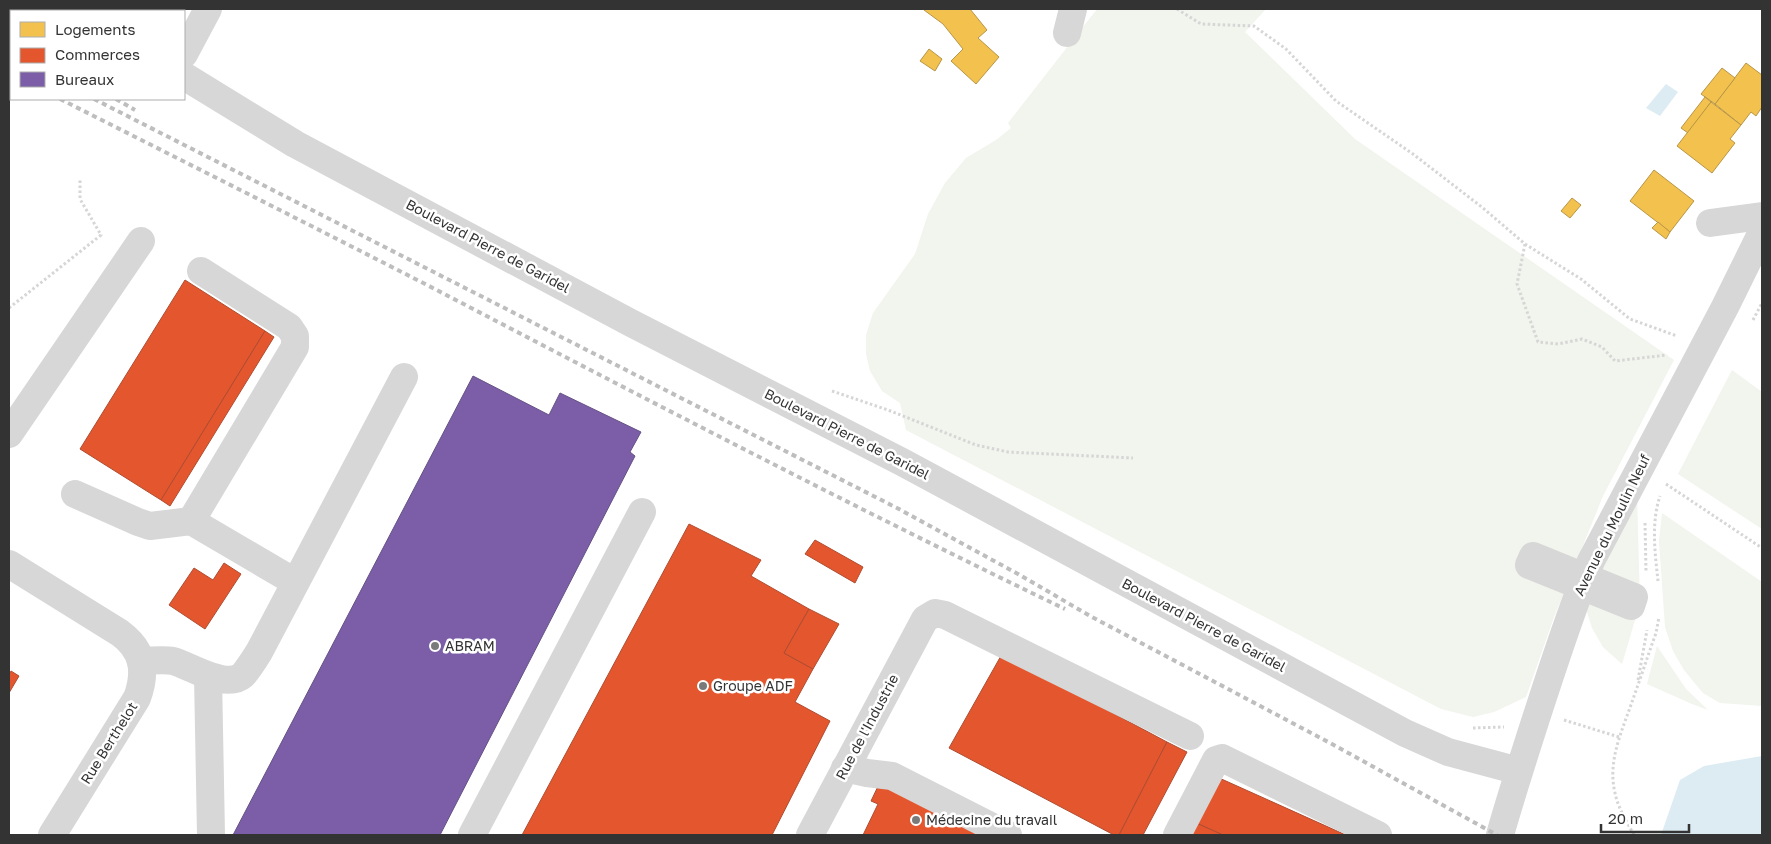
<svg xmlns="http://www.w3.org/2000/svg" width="1771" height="844" font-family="'Golos Text',sans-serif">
  <rect width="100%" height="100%" fill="#fff"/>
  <!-- green -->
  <g fill="#f1f5ed">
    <polygon points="1097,9 1266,9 1245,32 1355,139 1674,360 1603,496 1554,617 1526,697 1494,712 1473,717 1441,709 906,430 900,403 882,391 870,371 866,354 866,335 873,313 915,254 928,214 945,183 966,158 996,140 1011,128 1008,123"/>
    <polygon points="1732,370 1762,392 1762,529 1678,474"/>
    <polygon points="1637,494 1640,603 1622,664 1603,647 1592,628 1586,609 1596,575"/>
    <polygon points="1662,513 1762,582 1762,706 1720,703 1703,693 1684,670 1673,651 1665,627 1659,541"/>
    <polygon points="1657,646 1686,689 1708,710 1692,704 1647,684"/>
  </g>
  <!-- water -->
  <g fill="#ddebf3">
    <polygon points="1666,84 1678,92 1660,116 1646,108"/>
    <polygon points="1762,756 1762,835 1661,835 1680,780 1704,766"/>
  </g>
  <!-- homes -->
  <g fill="#f2c14e" stroke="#b99646">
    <polygon points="925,9 970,9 987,30 978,38 999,57 976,84 951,61 963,49 943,24 924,10"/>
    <polygon points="929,49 942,59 935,71 920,61"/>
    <polygon points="1746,63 1762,75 1762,107 1756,116 1751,112 1741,125 1715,104"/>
    <polygon points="1722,68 1735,78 1715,104 1701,94"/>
    <polygon points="1705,97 1711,102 1688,133 1681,128"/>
    <polygon points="1711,102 1741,125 1730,139 1735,143 1712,173 1677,146"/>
    <polygon points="1654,170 1694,201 1670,232 1630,201"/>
    <polygon points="1572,198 1581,205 1570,218 1561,211"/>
    <polygon points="1658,222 1670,232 1666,239 1652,228"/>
  </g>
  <!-- shops -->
  <g fill="#e4572e" stroke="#af4c30">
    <polygon points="185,280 265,331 161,500 80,449"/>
    <polygon points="265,331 274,337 170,506 161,500"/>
    <polygon points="689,524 761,560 751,576 809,609 784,653 813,669 795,702 830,721 772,835 522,835"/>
    <polygon points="815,540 863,567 855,583 805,554"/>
    <polygon points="224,563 241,574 205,629 169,605 194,568 213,580"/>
    <polygon points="809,609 839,624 813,669 784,653"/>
    <polygon points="1002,654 1167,742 1119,835 1114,835 949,748"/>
    <polygon points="11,671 19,676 9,693 9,675"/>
    <polygon points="1167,742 1187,752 1143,835 1119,835"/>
    <polygon points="1217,777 1346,835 1223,835 1194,822"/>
    <polygon points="881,780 991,835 863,835 878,804 871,801"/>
    <polygon points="1194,822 1223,835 1187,835"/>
  </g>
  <!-- offices -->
  <polygon fill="#7b5ea7" stroke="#655184" points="473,376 549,415 560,393 641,432 630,452 635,456 440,835 233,835"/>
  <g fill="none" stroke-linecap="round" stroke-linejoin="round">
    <!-- path -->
    <g stroke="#d6d6d6" stroke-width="3" stroke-dasharray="2.5 2.5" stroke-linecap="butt">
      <polyline points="1177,9 1201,24 1254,26 1286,49 1336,101 1413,154 1483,208 1525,244 1581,279 1630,319 1677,336"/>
      <polyline points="1525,244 1517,284 1538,342 1558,344 1582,339 1602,347 1615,361 1667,355"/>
      <polyline points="9,308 101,235 80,199 80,179"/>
      <polyline points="1753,320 1762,303"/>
      <polyline points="832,391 888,410 976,445 1008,452 1133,458"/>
      <polyline points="1666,484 1762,548"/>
      <polyline points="1645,523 1646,571"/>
      <path d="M 1658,581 C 1655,553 1651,523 1660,496"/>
      <polyline points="1638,680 1647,630"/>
      <polyline points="1564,720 1619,737"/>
      <polyline points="1473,728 1504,727"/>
      <path d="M 1634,835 C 1627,822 1618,808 1615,793 C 1607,760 1623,729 1633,699 C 1641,677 1648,655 1656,633 L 1659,617"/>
    </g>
    <!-- minor -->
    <g stroke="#d7d7d7" stroke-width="28">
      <polyline points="80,9 84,11"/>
      <polyline points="1067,33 1073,9"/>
      <polyline points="184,54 208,9"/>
      <polyline points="184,76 295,144 631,323 902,462 1405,733 1448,752 1519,771"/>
      <polyline points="1710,223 1762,216"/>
      <polyline points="9,434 141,241"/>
      <polyline points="75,494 138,522 150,526 191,521 295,582"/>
      <polyline points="191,521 295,347 295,336 289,327 201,271"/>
      <polygon points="1533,556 1634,597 1631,606 1529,565"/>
      <path d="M 9,564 L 120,633 C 143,650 147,671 137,698 L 52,835"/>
      <path d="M 141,661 C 151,661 163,659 173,661 C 191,666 226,690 243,675 C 249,668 254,660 259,652 L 404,377"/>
      <polyline points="208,676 211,835"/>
      <polyline points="845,768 867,773 892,776 1008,835"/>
      <polyline points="472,835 642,512"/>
      <polyline points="810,835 925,619 935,613 945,615 1190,736"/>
      <polyline points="1177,835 1216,760 1222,758 1378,835"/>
      <path d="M 1500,835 C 1513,789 1528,743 1543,697 C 1558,651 1573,606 1591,561 L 1725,307 L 1762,232"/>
    </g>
    <!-- rail -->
    <g stroke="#bebebe" stroke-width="4" stroke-dasharray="5 4" stroke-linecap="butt">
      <polyline points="9,35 11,37"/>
      <polyline points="9,56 11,57"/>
      <polyline points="9,73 11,74"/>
      <path d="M 60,99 C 183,161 306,223 429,286 C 640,396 851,506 1065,609"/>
      <polyline points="94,99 897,508 1018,574 1092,617 1332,744 1497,835"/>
      <polyline points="116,99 135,110"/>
    </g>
  </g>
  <!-- markers -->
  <g fill="#7a7a7a" stroke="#fff" stroke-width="2">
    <circle cx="435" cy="646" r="5"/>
    <circle cx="703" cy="686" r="5"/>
    <circle cx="916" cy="820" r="5"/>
  </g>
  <g text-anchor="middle" stroke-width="5" stroke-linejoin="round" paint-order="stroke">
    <!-- street labels -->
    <g font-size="14" fill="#333" stroke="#fff">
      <text transform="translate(488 246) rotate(28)" y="5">Boulevard Pierre de Garidel</text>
      <text transform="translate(847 434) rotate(27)" y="5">Boulevard Pierre de Garidel</text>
      <text transform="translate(1612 525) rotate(-64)" y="5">Avenue du Moulin Neuf</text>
      <text transform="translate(1204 625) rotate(28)" y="5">Boulevard Pierre de Garidel</text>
      <text transform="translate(867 727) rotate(-62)" y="5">Rue de l'Industrie</text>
      <text transform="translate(109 743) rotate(-58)" y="5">Rue Berthelot</text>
    </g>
    <!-- poi labels -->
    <g font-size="14" fill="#333" stroke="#fff" text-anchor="start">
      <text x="445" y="651">ABRAM</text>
      <text x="713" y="691">Groupe ADF</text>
      <text x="926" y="825">Médecine du travail</text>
    </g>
  </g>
  <!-- border -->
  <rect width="1771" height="844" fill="none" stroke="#333333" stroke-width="20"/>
  <!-- legend -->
  <rect x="10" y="10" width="175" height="90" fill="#ffffff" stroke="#adadad"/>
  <rect x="20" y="22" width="25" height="15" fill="#f2c14e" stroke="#adadad"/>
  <text x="55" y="35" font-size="15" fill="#333333">Logements</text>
  <rect x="20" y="48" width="25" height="15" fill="#e4572e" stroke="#adadad"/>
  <text x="55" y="60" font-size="15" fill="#333333">Commerces</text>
  <rect x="20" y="72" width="25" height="15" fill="#7b5ea7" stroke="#adadad"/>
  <text x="55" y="85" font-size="15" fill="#333333">Bureaux</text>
  <!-- scale -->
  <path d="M1601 824v8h88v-8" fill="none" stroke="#333333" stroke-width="2.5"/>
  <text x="1608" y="824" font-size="15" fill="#333333" stroke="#ffffff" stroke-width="4" paint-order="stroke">20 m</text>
</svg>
